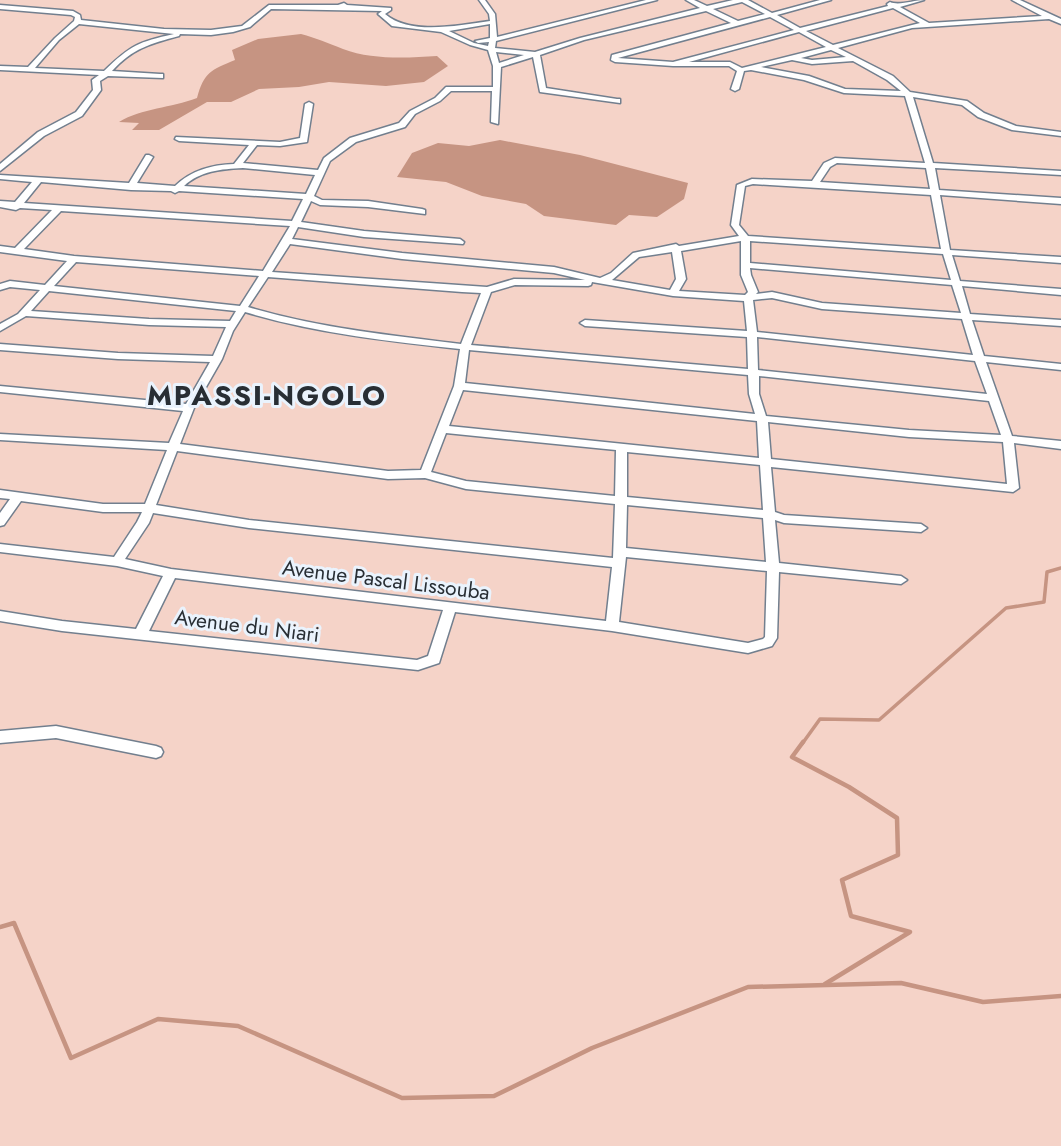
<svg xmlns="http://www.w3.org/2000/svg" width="1061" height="1146" font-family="Jost,sans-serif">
  <rect width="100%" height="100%" fill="#eaf3fd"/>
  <!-- green -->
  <rect fill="#f5d3c8" x="0" y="0" width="1061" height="1146"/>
  <!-- water -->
  <g fill="#c69482">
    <path d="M 301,34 C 316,38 328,43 343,49 C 372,60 407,58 437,56 L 448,66 L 424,82 L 386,86 L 329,82 L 299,87 L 259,89 L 231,102 L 207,102 L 159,130 L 132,130 L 139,123 L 119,122 C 142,108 171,108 197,98 C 204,72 211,70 235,60 L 232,50 L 258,39 Z"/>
    <polygon points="500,140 580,155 688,183 684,199 657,217 629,215 616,225 544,216 526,204 482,196 446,182 397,177 412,153 438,143 469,146"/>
  </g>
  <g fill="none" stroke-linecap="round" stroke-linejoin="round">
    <!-- stream-far1 -->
    <polyline stroke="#c69482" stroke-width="3.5" points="802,744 820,719 879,720 1006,608 1044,602 1047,572 1061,568"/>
    <!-- stream -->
    <g stroke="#c69482" stroke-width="4.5">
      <polyline points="803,742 792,757 849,787 897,818 898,855 842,880 851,916 910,932 825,984"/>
      <polyline points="0,927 14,923 71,1058 158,1019 238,1026 402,1098 494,1096 592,1048 748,987 901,983 983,1002 1061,996"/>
    </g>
    <defs>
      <g id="minor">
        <path d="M 479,0 L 485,0 L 495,14 L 497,37 L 646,0 L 657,0 L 496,41 L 495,48 L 535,52 L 580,38 L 700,8 L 686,0 L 694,0 L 707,6 L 733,0 L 748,0 L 772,13 L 820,0 L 831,0 L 777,15 L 800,28 L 888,6 L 887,4 L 890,2 C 899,6 914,0 924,0 L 900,7 L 929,23 L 1042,16 L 1012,0 L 1020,0 L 1061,19 L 1061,24 L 1049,19 L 912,28 L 838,48 L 893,76 L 910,92 L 967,101 L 984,113 L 1016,126 L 1061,132 L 1061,136 L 1012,130 L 978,117 L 962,105 L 913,97 L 933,163 L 1061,171 L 1061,175 L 935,168 L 939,190 L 1061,198 L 1061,204 L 940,195 L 950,250 L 1061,257 L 1061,263 L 952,255 L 960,281 L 1061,289 L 1061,295 L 962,286 L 970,314 L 1061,320 L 1061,326 L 972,320 L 984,356 L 1061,364 L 1061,370 L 986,362 L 1012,436 L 1061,441 L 1061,449 L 1014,443 L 1019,488 L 1013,492 L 771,467 L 775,512 L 784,515 L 921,524 L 927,528 L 921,532 L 784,523 L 775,520 L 779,563 L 901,576 L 907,580 L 901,584 L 779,572 L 777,638 L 772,646 L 748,653 L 612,631 L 455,612 L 439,663 L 418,670 L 62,631 L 0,621 L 0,611 L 62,621 L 136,629 L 163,576 L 117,566 L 0,552 L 0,544 L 114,557 L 137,522 L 142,512 L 103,512 L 21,501 L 4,525 L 0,526 L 0,513 L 10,499 L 0,498 L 0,490 L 103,504 L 145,504 L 167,450 L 0,440 L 0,434 L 169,443 L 183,411 L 0,392 L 0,386 L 186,404 L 210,362 L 118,359 L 0,350 L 0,344 L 118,353 L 213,356 L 226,327 L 149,325 L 26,316 L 0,331 L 0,324 L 18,314 L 40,290 L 10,287 L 0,290 L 0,284 L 10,281 L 45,285 L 67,261 L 0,252 L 0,246 L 15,248 L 52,210 L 20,208 L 16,210 L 0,207 L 0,201 L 15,202 L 32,182 L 0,179 L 0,175 L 129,183 L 146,155 L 149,155 L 153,157 L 137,183 L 175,186 C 192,170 211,165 234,164 L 249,145 L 179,141 L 175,139 L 176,137 L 280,142 L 300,138 L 305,104 L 309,102 L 313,104 L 307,142 L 280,146 L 257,145 L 243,163 L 318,170 L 324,158 L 350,138 L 399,123 L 410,111 L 435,98 L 446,87 L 493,87 L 493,66 L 488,50 L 470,45 L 441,32 L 392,26 L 378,14 L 382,11 L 271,9 L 250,27 L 233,32 L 211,35 L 180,34 L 179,36 C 150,44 133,48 112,71 L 160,74 L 163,74 L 163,78 L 108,76 L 100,81 L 101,90 L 82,116 L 44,136 L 0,171 L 0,164 L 38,132 L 76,112 L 93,90 L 92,80 L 99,75 L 0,70 L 0,66 L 28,67 L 55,38 L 74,21 L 75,17 L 71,15 L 0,9 L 0,5 L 73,11 L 80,15 L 81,20 L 164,29 L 211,30 L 242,26 L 269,5 L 338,5 L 344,3 L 347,5 L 391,8 L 391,10 L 385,14 C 411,36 458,25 490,21 L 489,14 ZM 742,2 L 765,14 L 738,21 L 713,9 ZM 893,8 L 920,23 L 833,45 L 806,31 ZM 706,11 L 731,23 L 612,55 L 611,60 L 615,62 L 673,66 L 729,66 L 737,71 L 731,89 L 735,91 L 739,89 L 744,71 L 751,70 L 804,80 L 844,93 L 905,96 L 925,163 L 835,158 L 824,163 L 812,181 L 752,179 L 737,185 L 731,225 L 739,236 L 679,246 L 676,244 L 633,253 L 611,273 L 600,278 L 554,267 L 402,253 L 292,239 L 298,227 L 364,237 L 463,244 L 464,242 L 460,239 L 364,231 L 301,222 L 311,201 L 320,205 L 368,207 L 425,214 L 425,210 L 422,209 L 368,201 L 322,200 L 314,196 L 330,161 L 356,142 L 405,127 L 415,114 L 440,101 L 451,91 L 492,91 L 491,122 L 498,124 L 501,67 L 533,57 L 540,92 L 620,103 L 620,99 L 617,99 L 546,88 L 540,55 L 584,40 ZM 770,17 L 794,30 L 673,62 L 618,58 ZM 79,24 L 174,34 C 138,42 131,45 104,71 L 35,68 L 59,40 ZM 490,24 L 490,38 L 475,41 L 478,43 L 489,42 L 488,46 L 474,43 L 449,31 ZM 799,32 L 826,47 L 742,68 L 730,62 L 689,62 ZM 831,50 L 846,57 L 812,60 L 801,58 ZM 496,52 L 524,55 L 499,63 ZM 792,60 L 812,64 L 853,61 L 887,80 L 901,91 L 845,89 L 809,76 L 761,67 ZM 837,163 L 926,168 L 930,189 L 820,182 L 830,167 ZM 243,168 L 315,175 L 306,194 L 184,186 C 200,171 221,169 243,168 ZM 41,182 L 131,190 L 171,191 L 175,193 L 179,191 L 303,199 L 292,221 L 24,203 ZM 753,184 L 931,195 L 941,249 L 748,236 L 739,225 L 745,186 ZM 61,211 L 290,226 L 263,271 L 74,256 L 24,249 ZM 741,241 L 741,275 L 748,292 L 745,295 L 679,291 L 686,279 L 681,251 ZM 750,241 L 943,254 L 951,280 L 750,263 ZM 290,244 L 402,259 L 554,273 L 585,280 L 514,279 L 487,287 L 272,272 ZM 672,252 L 676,279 L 670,290 L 612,280 L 639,257 ZM 76,262 L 259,276 L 240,306 L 54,286 ZM 750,268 L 952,285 L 961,313 L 822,303 L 772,292 L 756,294 L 758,292 L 751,275 ZM 268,277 L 462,292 L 481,293 L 461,344 C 389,335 318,328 248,307 ZM 592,282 L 673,296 L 744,301 L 747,331 L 585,320 L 580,323 L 585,326 L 747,337 L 748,369 L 471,345 L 491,292 L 515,285 L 588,286 L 591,285 ZM 49,291 L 236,311 L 230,321 L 149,319 L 31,311 ZM 772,298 L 822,309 L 962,319 L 973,355 L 757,332 L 753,300 ZM 245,312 C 315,333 387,341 460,349 L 454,386 L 421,470 L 388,471 L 180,444 L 194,408 L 222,359 L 233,331 ZM 757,337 L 975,361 L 987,394 L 758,370 ZM 469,350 L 748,375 L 749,394 L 755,414 L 465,383 ZM 759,376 L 989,401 L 1001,435 L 909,430 L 766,416 L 759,394 ZM 463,390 L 757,421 L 759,458 L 449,426 ZM 768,422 L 909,437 L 1003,442 L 1007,484 L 771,459 ZM 446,433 L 616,450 L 615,496 L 466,481 L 431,472 ZM 177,451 L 388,479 L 425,478 L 466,489 L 615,504 L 613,558 L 249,520 L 156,505 ZM 627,452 L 760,465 L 763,510 L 627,497 ZM 627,505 L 763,518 L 766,562 L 626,548 ZM 153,513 L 249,528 L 612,567 L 606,621 L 171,569 L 125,559 L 149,523 ZM 626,557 L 767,571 L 765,637 L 763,639 L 748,643 L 619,622 ZM 175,578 L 443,610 L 428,656 L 417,660 L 149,631 Z"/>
        <polygon points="56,726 156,746 161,748 163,752 161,756 156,758 56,738 0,743 0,731"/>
      </g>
    </defs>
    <!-- minor casing -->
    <use href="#minor" stroke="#727f8e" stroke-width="3"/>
    <!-- minor -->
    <use href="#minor" fill="#fff" fill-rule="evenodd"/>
  </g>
  <g text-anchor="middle" stroke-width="6" stroke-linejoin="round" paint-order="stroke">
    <!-- street labels -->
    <g font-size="21" fill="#282e34" stroke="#eaf3fd">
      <text transform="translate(386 580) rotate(7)" y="7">Avenue Pascal Lissouba</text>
      <text transform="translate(247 626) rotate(7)" y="7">Avenue du Niari</text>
    </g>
    <!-- district labels -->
    <g font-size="28" font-weight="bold" letter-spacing="2" fill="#282e34" stroke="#eaf3fd">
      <text x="267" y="405">MPASSI-NGOLO</text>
    </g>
  </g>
</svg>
